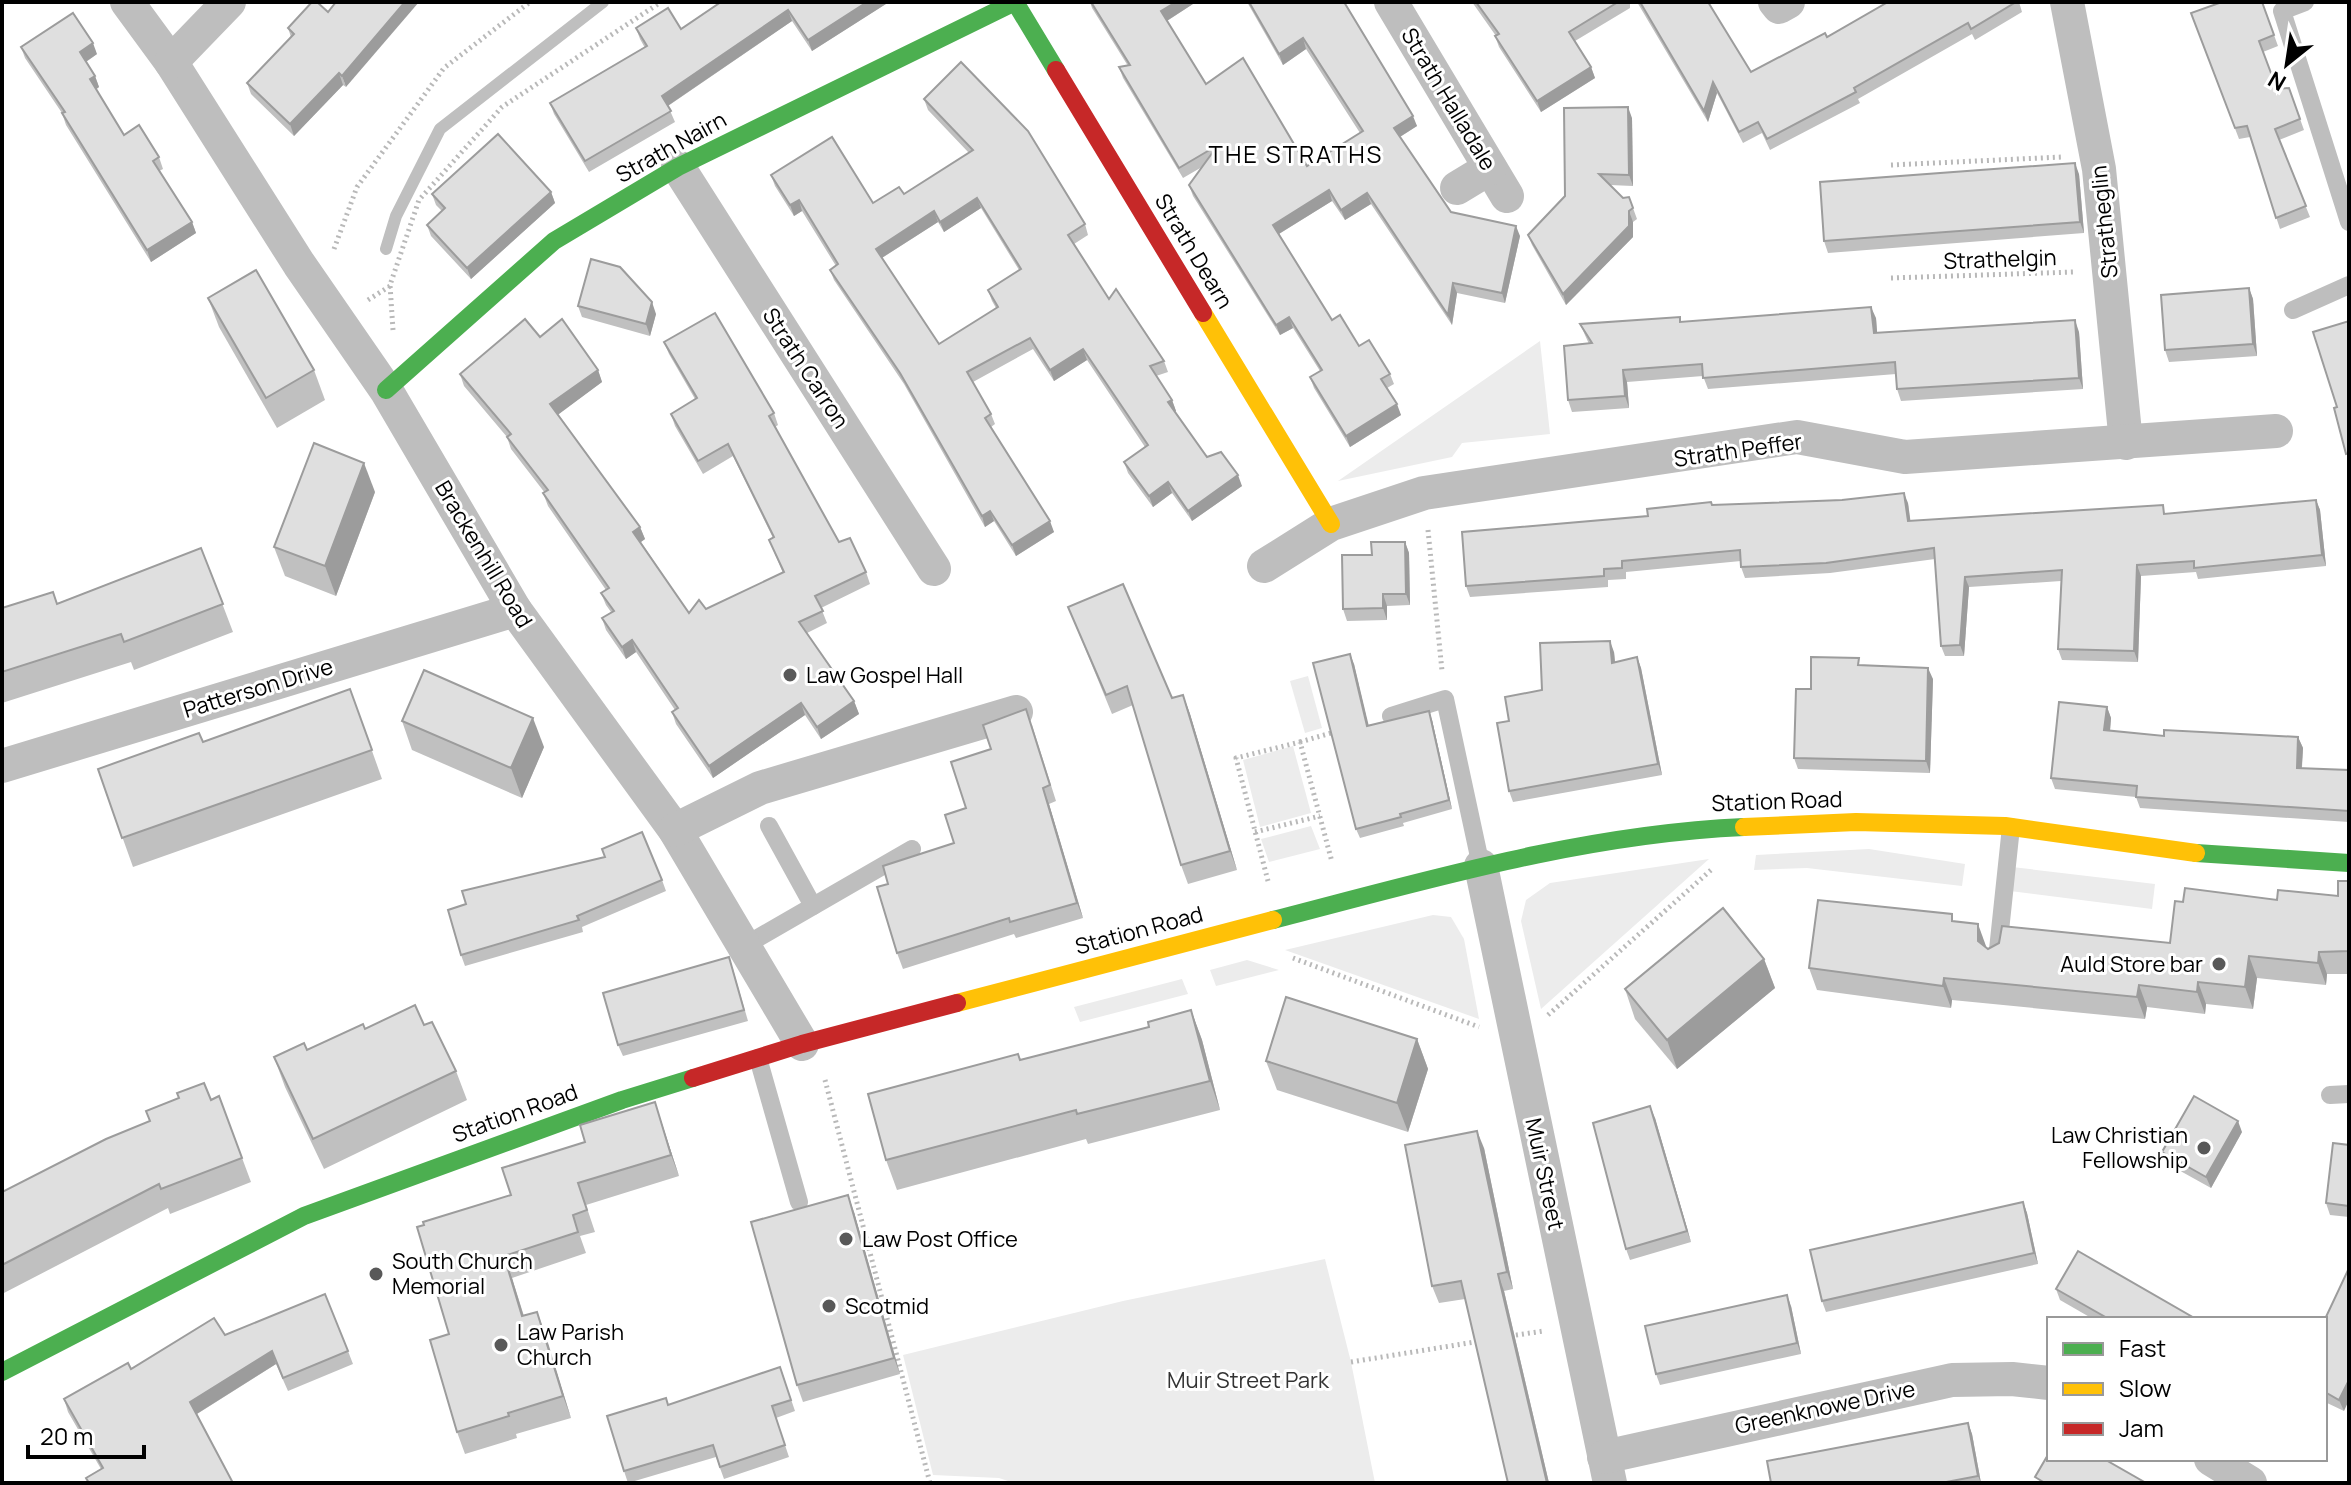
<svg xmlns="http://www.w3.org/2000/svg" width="2351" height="1485" font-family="Manrope,sans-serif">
  <rect width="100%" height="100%" fill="#fff"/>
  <!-- green -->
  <g fill="#ececec">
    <polygon points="1540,341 1550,434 1462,443 1452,457 1338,481"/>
    <polygon points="1308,676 1322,728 1305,733 1290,681"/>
    <polygon points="1293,746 1311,813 1260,827 1243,760"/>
    <polygon points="1311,826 1320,849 1269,862 1261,839"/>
    <polygon points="1869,849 1965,864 1962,886 1807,868 1754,870 1756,855"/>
    <polygon points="1709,859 1541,1009 1521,921 1526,900 1550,883"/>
    <polygon points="2012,867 2155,884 2152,909 2010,891"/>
    <polygon points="1433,915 1451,917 1464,939 1479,1019 1285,950"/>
    <polygon points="1247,960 1279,970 1216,986 1210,970"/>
    <polygon points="1182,979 1188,994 1080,1022 1074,1007"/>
    <polygon points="1325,1259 1351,1362 1375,1483 1014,1483 999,1478 933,1475 903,1355 1123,1301"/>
  </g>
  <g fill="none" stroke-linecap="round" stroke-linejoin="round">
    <!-- stream -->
    <polyline stroke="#bfbfbf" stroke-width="12" points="386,249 396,216 440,129 603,2"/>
    <!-- path -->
    <g stroke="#b9b9b9" stroke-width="5" stroke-dasharray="2 4" stroke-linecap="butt">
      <polyline points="1891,165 2062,157"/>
      <polyline points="334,249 357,187 444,68 530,2"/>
      <polyline points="1891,278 2074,272"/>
      <polyline points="368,300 390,286"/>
      <polyline points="393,330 390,285 419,200 502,107 661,2"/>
      <polyline points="1428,530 1442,671"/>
      <polyline points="1300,742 1338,731"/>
      <polyline points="1255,832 1320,816"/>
      <polyline points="1268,881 1236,758 1300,742 1332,862"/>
      <polyline points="1293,958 1479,1027"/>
      <polyline points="1548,1015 1711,870"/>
      <polyline points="825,1080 930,1483"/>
      <polyline points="1510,1336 1544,1331"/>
      <polyline points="1351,1362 1481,1341"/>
    </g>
    <!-- lane -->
    <g stroke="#bebebe" stroke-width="18">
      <polyline points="2305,2 2282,11 2349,222"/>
      <polyline points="2293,310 2349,285"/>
      <polyline points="1391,716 1445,699 1481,866"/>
      <polyline points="769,826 813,906"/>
      <polyline points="744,946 912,849"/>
      <polyline points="1997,959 2011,827"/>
      <polyline points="758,1058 799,1202"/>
      <polyline points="2330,1095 2349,1094"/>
    </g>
    <!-- street -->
    <g stroke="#bebebe" stroke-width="34">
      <polyline points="127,2 171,62 299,264 386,390 515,610 675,830 802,1044"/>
      <polyline points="1391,2 1507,196"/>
      <polyline points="1775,2 1779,7 1788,2"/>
      <polyline points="2067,2 2099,169 2126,443"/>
      <polyline points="171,62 229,2"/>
      <polyline points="678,167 934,569"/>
      <polyline points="1457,188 1490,168"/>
      <polyline points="1264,566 1331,524 1424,493 1797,437 1905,457 2276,431"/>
      <polyline points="2,766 515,610"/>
      <polyline points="675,830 760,788 1016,712"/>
      <polyline points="1481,866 1610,1483"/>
      <polyline points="1604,1457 1952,1380 2012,1379 2049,1383"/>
      <polyline points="2211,1459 2250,1483"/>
    </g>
    <!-- fast -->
    <g stroke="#4caf50" stroke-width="18">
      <polyline points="386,390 554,241 678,167 1015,2 1056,70"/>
      <polyline points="2196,853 2349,863"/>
      <path d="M 1273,920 C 1428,880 1583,834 1744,827"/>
      <polyline points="2,1372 304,1216 622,1100 693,1078"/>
    </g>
    <!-- slow -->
    <g stroke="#ffc107" stroke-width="18">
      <polyline points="1203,313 1331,524"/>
      <polyline points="1744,827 1856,822 2005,826 2196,853"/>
      <polyline points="957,1003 1273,920"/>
    </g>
    <!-- jam -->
    <g stroke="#c62828" stroke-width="18">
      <polyline points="1056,70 1203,313"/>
      <polyline points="693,1078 802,1044 957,1003"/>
    </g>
  </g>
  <!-- wall -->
  <g fill="#c0c0c0" fill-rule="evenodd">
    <polygon points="317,2 346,87 343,85 294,136 251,94 247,83 291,37 288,28"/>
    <polygon points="721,2 889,2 812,51 792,21 668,106 675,122 589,172 554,114 550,103 645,48 640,39 636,28 681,29"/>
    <polygon points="1090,2 1196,2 1167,21 1206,84 1307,166 1360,133 1306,49 1283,65 1247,2 1344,2 1417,126 1400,137 1451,212 1520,236 1505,303 1457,293 1452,325 1371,204 1345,220 1332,201 1279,234 1332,320 1390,374 1394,384 1387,388 1401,415 1350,447 1314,388 1310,377 1320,371 1293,328 1280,335 1193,196 1189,185 1202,167 1183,178 1123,78 1119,67 1128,66 1092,8"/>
    <polygon points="1472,2 1630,2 1630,8 1575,41 1591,67 1595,78 1541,112 1499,47 1495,36 1496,36"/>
    <polygon points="1637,2 1708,2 1751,72 1827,37 1888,2 2019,2 2022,12 1975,40 1972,34 1858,99 1860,103 1770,150 1762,133 1743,143 1717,93 1708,122"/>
    <polygon points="2262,2 2278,46 2263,52 2277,89 2289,88 2304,130 2279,140 2310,217 2280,229 2250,137 2239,139 2191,13"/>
    <polygon points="21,47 97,54 86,62 95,76 99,87 96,89 124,135 159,157 163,169 159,171 192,222 196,233 151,262 66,125 62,113 25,58"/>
    <path d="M 924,99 L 1085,224 L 1088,235 L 1074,244 L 1109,299 L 1164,361 L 1168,372 L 1156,376 L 1172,400 L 1176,411 L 1175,412 L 1207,457 L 1242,486 L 1192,521 L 1172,493 L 1153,507 L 1128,473 L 1124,462 L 1145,447 L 1087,360 L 1054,381 L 1033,349 L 973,382 L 991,414 L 995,424 L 991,427 L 1054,532 L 1016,556 L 994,521 L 985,527 L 904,384 L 834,280 L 830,270 L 836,266 L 802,211 L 794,216 L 775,186 L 771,175 L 873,203 L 904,194 L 969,153 L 928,110 ZM 981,208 L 1019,270 L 988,290 L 992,301 L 996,308 L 939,344 L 882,258 L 938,222 L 944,232 Z"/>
    <polygon points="1632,118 1633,186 1610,185 1623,198 1629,197 1637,219 1633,222 1633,237 1566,305 1532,245 1528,235 1565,196"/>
    <polygon points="2079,174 2084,233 1828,253 1824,241"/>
    <polygon points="551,192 555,203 471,279 431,236 427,225 442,211 436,205 432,194"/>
    <polygon points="2249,288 2253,299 2257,356 2169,362 2165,350"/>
    <polygon points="208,298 314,370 325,400 277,428 219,327"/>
    <polygon points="578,306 656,314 650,336 582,317"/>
    <polygon points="1876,318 1877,333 2079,332 2083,389 1901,401 1897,389 1896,374 1708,389 1703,376 1627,382 1629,408 1572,412 1568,400 1589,344 1580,324"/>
    <polygon points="540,337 598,370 602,382 558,414 640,527 645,539 641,542 689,613 706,609 783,573 769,540 773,538 733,456 703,474 675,426 671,414 695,399 669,354 664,342 774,413 778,425 775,427 839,542 866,572 870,584 821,608 827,623 807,633 854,701 859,714 821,739 805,715 713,778 676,724 672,712 675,710 636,652 626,659 606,630 602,618 611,612 606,605 601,593 606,590 548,506 543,493 545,493 511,449 507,437 464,386 460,374"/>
    <polygon points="375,492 336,596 285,576 274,547"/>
    <polygon points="2316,500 2320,510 2326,566 2198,579 2196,572 2141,576 2138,662 2062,660 2058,649 2061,581 1969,587 1964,656 1945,656 1941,646 1935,559 1830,573 1745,578 1741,567 1741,561 1626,572 1626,579 1608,580 1608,587 1470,597 1466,586 1648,516 1712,505 1908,503 1910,521 2166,514"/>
    <polygon points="1405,542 1409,553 1410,605 1387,606 1387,620 1347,621 1343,609 1372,555"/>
    <polygon points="201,548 233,632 134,670 131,662 2,703 2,608 58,603"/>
    <polygon points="1068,607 1172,698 1183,695 1190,714 1237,870 1188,884 1181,865 1133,705 1112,714"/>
    <polygon points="1614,652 1615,662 1637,657 1641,668 1662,775 1513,802 1509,791 1542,690"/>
    <polygon points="1354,664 1368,725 1432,720 1452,809 1403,823 1404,826 1360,838 1356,829"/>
    <polygon points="1861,666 1933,679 1930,773 1798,769 1794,758 1811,689"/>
    <polygon points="350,689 382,779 133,867 98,769 203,742"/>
    <polygon points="2107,707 2111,718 2110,731 2164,736 2298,737 2303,748 2302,768 2349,770 2349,822 2140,808 2136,797 2055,789 2051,778"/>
    <polygon points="402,721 544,747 522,798 412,750"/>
    <polygon points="1032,725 1056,801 1049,804 1083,918 1016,938 1014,934 903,969 897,953 888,884 954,843 966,808 991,749"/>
    <polygon points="662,880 666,891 582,927 583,932 465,966 461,955"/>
    <polygon points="2349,881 2349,974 2327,974 2326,985 2257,978 2253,1009 2206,1004 2205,1014 2147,1007 2145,1019 1952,1000 1951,1008 1817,990 1809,968 1955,922 1988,949 2170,943 2183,902 2277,900 2338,896"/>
    <polygon points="1764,959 1775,988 1677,1069 1635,1019 1625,989"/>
    <polygon points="733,969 748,1021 623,1056 618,1045"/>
    <polygon points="1191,1010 1202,1040 1220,1110 1088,1144 1086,1139 897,1190 886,1160 1020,1060 1149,1027"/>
    <polygon points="424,1025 456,1071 467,1100 324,1169 285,1087 274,1057 307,1050 365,1029"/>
    <polygon points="1417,1039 1428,1069 1408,1132 1277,1090 1266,1061"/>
    <polygon points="219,1096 251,1182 170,1214 168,1208 2,1294 2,1192"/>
    <polygon points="655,1102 679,1176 586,1205 595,1232 580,1236 586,1253 512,1278 524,1316 537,1312 571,1418 516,1434 517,1438 465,1454 457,1432 449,1334 511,1195 585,1142"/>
    <polygon points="1655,1118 1691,1242 1630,1260 1626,1249"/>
    <polygon points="2242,1132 2211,1188 2166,1163 2162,1152"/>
    <polygon points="2349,1145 2349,1217 2330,1215 2326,1203"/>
    <polygon points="1484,1148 1513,1289 1504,1291 1549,1483 1508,1483 1465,1299 1439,1303 1432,1286"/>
    <polygon points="2023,1202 2027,1213 2038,1264 1826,1312 1822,1301"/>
    <polygon points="854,1212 900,1374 803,1402 797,1385"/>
    <polygon points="2056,1289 2196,1319 2093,1319 2060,1300"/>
    <polygon points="1791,1306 1801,1354 1660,1385 1656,1374"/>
    <polygon points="2325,1319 2344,1411 2325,1402"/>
    <polygon points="225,1335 348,1351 353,1364 288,1391 276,1364 197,1414 233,1483 88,1483 86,1478 101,1469 68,1412 64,1399"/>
    <polygon points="780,1367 795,1411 776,1418 789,1457 724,1479 716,1457 628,1483 624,1471 668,1405"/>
    <polygon points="1968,1423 1972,1434 1981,1483 1771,1483"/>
  </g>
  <!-- shaded-wall -->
  <g fill="#9c9c9c">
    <polygon points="405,2 419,2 346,87 342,76"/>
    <polygon points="867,2 889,2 812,51 808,40"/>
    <polygon points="1176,2 1196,2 1165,22 1161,11"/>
    <polygon points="788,10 792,21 666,107 662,96"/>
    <polygon points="1303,38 1306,49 1283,65 1279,54"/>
    <polygon points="93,43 97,54 84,63 80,52"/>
    <polygon points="1591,67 1595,78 1541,112 1537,101"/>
    <polygon points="339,73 343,85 294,136 290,124"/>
    <polygon points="95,76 99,87 94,91 90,79"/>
    <polygon points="1713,82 1717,93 1708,122 1704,111"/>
    <polygon points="1628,107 1632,118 1633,186 1629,175"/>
    <polygon points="1413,116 1417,126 1398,138 1394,128"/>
    <polygon points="2075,163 2079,174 2084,233 2080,222"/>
    <polygon points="1329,190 1332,201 1277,235 1273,225"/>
    <polygon points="551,192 555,203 471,279 467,268"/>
    <polygon points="1367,193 1371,204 1345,220 1341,210"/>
    <polygon points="977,198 981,208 944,232 940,222"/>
    <polygon points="799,200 802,211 794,216 790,205"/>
    <polygon points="934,211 938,222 880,259 876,249"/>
    <polygon points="1629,211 1633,222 1633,237 1566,305 1563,294"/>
    <polygon points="192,222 196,233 151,262 147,250"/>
    <polygon points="1516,226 1520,236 1505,303 1502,293"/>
    <polygon points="1453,283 1457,293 1452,325 1448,315"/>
    <polygon points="2249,288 2253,299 2257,356 2253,344"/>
    <polygon points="652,302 656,314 650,336 646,324"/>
    <polygon points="1871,307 1876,318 1878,344 1874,333"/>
    <polygon points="1289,317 1293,328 1280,335 1276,325"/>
    <polygon points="2075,320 2079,332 2083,389 2079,378"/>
    <polygon points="1083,349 1087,360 1054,381 1050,370"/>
    <polygon points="598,370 602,382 555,417 550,404"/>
    <polygon points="1623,370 1627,382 1629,408 1625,396"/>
    <polygon points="1172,400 1176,411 1172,413 1168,402"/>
    <polygon points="1397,404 1401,415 1350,447 1346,436"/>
    <polygon points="364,463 375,492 336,596 325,566"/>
    <polygon points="1238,475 1242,486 1192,521 1188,511"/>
    <polygon points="1168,482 1172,493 1153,507 1149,496"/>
    <polygon points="1904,493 1908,503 1912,532 1908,521"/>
    <polygon points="2316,500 2320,510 2326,566 2322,555"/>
    <polygon points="990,511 994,521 985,527 982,516"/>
    <polygon points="1050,521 1054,532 1016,556 1012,545"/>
    <polygon points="640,527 645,539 638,544 633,532"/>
    <polygon points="1405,542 1409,553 1410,605 1406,594"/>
    <polygon points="2137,565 2141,576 2138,662 2134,651"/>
    <polygon points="1965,577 1969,587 1964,656 1960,645"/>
    <polygon points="1383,594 1387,606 1387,620 1383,608"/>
    <polygon points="632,640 636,652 626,659 622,647"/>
    <polygon points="1610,641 1614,652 1616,673 1612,663"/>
    <polygon points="1350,654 1354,664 1371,735 1367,726"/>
    <polygon points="1637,657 1641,668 1662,775 1658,764"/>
    <polygon points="1928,668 1933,679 1930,773 1926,761"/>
    <polygon points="1183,695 1190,714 1237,870 1230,851"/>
    <polygon points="854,701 859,714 821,739 817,727"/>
    <polygon points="801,703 805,715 713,778 709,766"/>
    <polygon points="2107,707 2111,718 2109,742 2104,730"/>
    <polygon points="1429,711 1432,720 1452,809 1449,800"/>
    <polygon points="533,718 544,747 522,798 511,768"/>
    <polygon points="2298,737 2303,748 2301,779 2297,768"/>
    <polygon points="1043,788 1049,804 1083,918 1077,903"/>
    <polygon points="1978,924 1986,946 1986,963 1978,941"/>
    <polygon points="2319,952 2327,974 2326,985 2318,963"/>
    <polygon points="2249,956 2257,978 2253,1009 2245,987"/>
    <polygon points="1764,959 1775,988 1677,1069 1667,1040"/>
    <polygon points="1944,978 1952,1000 1951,1008 1943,986"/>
    <polygon points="2198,982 2206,1004 2205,1014 2197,992"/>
    <polygon points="2139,985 2147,1007 2145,1019 2137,997"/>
    <polygon points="1191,1010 1202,1040 1220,1110 1210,1081"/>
    <polygon points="1417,1039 1428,1069 1408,1132 1397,1103"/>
    <polygon points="655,1102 662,1124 679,1176 671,1155"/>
    <polygon points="1650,1106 1655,1118 1691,1242 1687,1231"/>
    <polygon points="2238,1121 2242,1132 2211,1188 2206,1177"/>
    <polygon points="1477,1131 1484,1148 1513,1289 1507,1272"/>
    <polygon points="848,1195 854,1212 900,1374 894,1358"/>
    <polygon points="2023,1202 2027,1213 2038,1264 2034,1253"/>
    <polygon points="504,1256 512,1278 530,1337 522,1316"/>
    <polygon points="1498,1274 1504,1291 1549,1483 1547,1483"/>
    <polygon points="1787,1295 1791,1306 1801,1354 1797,1343"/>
    <polygon points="537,1312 545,1333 571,1418 563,1396"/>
    <polygon points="272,1351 276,1364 195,1415 190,1402"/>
    <polygon points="2349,1380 2349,1400 2344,1411 2339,1400"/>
    <polygon points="1968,1423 1972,1434 1981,1483 1978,1476"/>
  </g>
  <!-- building -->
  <g fill="#dfdfdf" stroke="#9c9c9c" stroke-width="2" fill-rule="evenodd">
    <polygon points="312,2 317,2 328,12 336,2 405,2 342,76 339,73 290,124 247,83 294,34 288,28"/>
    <polygon points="721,2 867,2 808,40 788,10 662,96 671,111 585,161 550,103 647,46 636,28 668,8 681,29"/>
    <polygon points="1091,2 1176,2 1161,11 1206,84 1243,58 1307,166 1363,131 1303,38 1279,54 1249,2 1344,2 1413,116 1394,128 1451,212 1516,226 1502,293 1453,283 1448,315 1367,193 1341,210 1329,190 1273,225 1332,320 1340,315 1359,346 1369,340 1390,374 1381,379 1397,404 1346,436 1310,377 1322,370 1289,317 1276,325 1189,185 1218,145 1179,168 1119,67 1130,65"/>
    <polygon points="1476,2 1618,2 1569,32 1591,67 1537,101 1495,36 1499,34"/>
    <polygon points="1640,2 1708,2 1751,72 1825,33 1827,37 1888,2 2016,2 1971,29 1968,23 1854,88 1856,92 1767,139 1758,122 1739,132 1713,82 1704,111"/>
    <polygon points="2222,2 2262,2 2274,35 2259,41 2277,89 2289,88 2300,119 2275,129 2306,206 2276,218 2247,126 2235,128 2191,13"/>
    <polygon points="73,13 93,43 80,52 95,76 90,79 124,135 139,125 159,157 153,161 192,222 147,250 62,113 65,112 21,47"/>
    <path d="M 961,62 L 1028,131 L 1085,224 L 1068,235 L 1109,299 L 1116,289 L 1164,361 L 1150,366 L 1172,400 L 1168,402 L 1207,457 L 1221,452 L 1238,475 L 1188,511 L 1168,482 L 1149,496 L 1124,462 L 1148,445 L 1083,349 L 1050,370 L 1030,338 L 967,372 L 991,414 L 985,418 L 1050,521 L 1012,545 L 990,511 L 982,516 L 900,373 L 830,270 L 838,264 L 799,200 L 790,205 L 771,175 L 832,137 L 873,203 L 899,187 L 904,194 L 973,150 L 924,99 ZM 977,198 L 1021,269 L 988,290 L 998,307 L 939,344 L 876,249 L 934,211 L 940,222 Z"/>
    <polygon points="1628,107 1629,175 1599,174 1623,198 1629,197 1633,208 1629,211 1629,226 1563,294 1528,235 1565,196 1564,108"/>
    <polygon points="498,134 551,192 467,268 427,225 445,208 432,194"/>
    <polygon points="2075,163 2080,222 1824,241 1820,182"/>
    <polygon points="591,259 620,267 652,302 646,324 578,306"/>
    <polygon points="256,270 314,370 266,398 208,298"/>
    <polygon points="2249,288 2253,344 2165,350 2161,295"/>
    <polygon points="1871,307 1874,333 2075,320 2079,378 1897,389 1895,362 1703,378 1702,364 1623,370 1625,396 1568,400 1564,346 1592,343 1580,324 1680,317 1680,322"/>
    <polygon points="715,313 774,413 769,416 839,542 850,538 866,572 815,596 823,611 799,622 854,701 817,727 801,703 709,766 672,712 678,708 632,640 622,647 602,618 614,611 601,593 609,588 543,493 548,490 507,437 511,434 460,374 525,319 540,337 562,319 598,370 550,404 640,527 633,532 689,613 699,600 706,609 784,572 769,540 774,537 728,444 698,461 671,414 697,398 664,342"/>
    <polygon points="2349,321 2349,453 2346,454 2334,408 2337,407 2313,332"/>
    <polygon points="314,443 364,463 325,566 274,547"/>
    <polygon points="1904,493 1908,521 2163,505 2164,514 2316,500 2322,555 2194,568 2194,561 2137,565 2134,651 2058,649 2062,570 1965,577 1960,645 1941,646 1934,548 1826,563 1741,567 1740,550 1622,561 1622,568 1604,569 1604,576 1466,586 1462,532 1648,516 1647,509 1711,502 1712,505 1842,500"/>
    <polygon points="1371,542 1405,542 1406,594 1383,594 1383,608 1343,609 1342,555 1372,555"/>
    <polygon points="201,548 223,604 124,642 121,634 2,672 2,608 53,592 57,604"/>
    <polygon points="1123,584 1172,698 1183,695 1230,851 1181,865 1127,686 1106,695 1068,607"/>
    <polygon points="1610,641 1612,663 1637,657 1658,764 1509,791 1497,723 1509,721 1505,697 1542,690 1540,643"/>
    <polygon points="1350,654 1367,726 1429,711 1449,800 1400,814 1401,817 1356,829 1313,663"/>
    <polygon points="1811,657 1859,658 1858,665 1928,668 1926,761 1794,758 1796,689 1811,689"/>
    <polygon points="424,670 533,718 511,768 402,721"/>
    <polygon points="350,689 372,750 122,838 98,769 199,733 203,742"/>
    <polygon points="2059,702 2107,707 2104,730 2164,736 2164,730 2298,737 2297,768 2349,770 2349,811 2136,797 2137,786 2051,778"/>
    <polygon points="1026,709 1050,785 1043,788 1077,903 1010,922 1009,918 897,953 877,887 888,884 883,866 954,843 945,815 966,808 951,762 991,749 983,725"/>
    <polygon points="642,832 662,880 577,916 579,920 461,955 448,910 466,904 462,891 605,857 602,849"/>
    <polygon points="2338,881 2349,881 2349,951 2319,952 2318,963 2249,956 2245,987 2198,982 2197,992 2139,985 2137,997 1944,978 1943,986 1809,968 1818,900 1952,914 1952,921 1978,924 1978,941 1988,949 1999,943 2002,926 2170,943 2175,901 2183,902 2185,888 2277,900 2278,890 2338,896"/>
    <polygon points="1723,908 1764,959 1667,1040 1625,989"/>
    <polygon points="729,957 744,1010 618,1045 603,993"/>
    <polygon points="1286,997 1417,1039 1397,1103 1266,1061"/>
    <polygon points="415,1005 424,1025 432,1022 456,1071 313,1139 274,1057 304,1043 307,1050 363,1024 365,1029"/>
    <polygon points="1191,1010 1210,1081 1077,1114 1076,1110 886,1160 868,1094 1018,1054 1020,1060 1149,1027 1148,1022"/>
    <polygon points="204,1083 211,1100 219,1096 242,1158 161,1189 159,1184 2,1265 2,1192 106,1139 150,1121 146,1111 179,1098 177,1093"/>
    <polygon points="2194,1096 2238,1121 2206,1177 2162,1152"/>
    <polygon points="655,1102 671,1155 578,1183 587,1210 573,1215 578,1232 504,1256 522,1316 537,1312 563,1396 508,1413 509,1416 457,1432 430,1340 449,1334 417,1227 424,1225 423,1222 511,1195 502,1168 585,1142 580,1125"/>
    <polygon points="1650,1106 1687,1231 1626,1249 1593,1123"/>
    <polygon points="1477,1131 1507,1272 1498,1274 1547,1483 1508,1483 1461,1281 1432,1286 1405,1145"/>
    <polygon points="2333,1143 2349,1145 2349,1206 2326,1203"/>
    <polygon points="848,1195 894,1358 797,1385 751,1222"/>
    <polygon points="2023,1202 2034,1253 1822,1301 1810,1250"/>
    <polygon points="2078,1251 2196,1319 2109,1319 2056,1289"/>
    <polygon points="2349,1268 2349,1380 2339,1400 2325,1392 2325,1319"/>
    <polygon points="325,1294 348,1351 283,1378 272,1351 190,1402 233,1483 89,1483 86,1478 103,1468 64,1399 128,1363 131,1369 214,1318 225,1335"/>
    <polygon points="1787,1295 1797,1343 1656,1374 1645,1326"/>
    <polygon points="780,1367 791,1400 772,1406 785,1445 720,1467 713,1445 624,1471 607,1416 666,1398 668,1405"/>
    <polygon points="1968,1423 1978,1476 1941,1483 1771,1483 1767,1461"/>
    <polygon points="2049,1453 2049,1459 2104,1459 2146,1483 2045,1483 2035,1477"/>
  </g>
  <!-- markers -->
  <g fill="#595959" stroke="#fff" stroke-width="3">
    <circle cx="790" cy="675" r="8"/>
    <circle cx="2219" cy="964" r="8"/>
    <circle cx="2204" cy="1148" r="8"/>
    <circle cx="846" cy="1239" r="8"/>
    <circle cx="376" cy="1274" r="8"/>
    <circle cx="829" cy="1306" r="8"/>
    <circle cx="501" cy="1345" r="8"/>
  </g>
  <g text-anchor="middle" stroke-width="6" stroke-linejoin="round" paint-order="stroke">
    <!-- street labels -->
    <g font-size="22" fill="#000" stroke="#fff">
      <text transform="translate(1449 99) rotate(59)" y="8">Strath Halladale</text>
      <text transform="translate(671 147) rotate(-29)" y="8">Strath Nairn</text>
      <text transform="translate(2104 222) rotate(-96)" y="8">Stratheglin</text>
      <text transform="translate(1194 251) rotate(59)" y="8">Strath Dearn</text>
      <text transform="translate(2000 259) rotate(-2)" y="8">Strathelgin</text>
      <text transform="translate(806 368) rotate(57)" y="8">Strath Carron</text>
      <text transform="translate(1738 450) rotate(-8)" y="8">Strath Peffer</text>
      <text transform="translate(484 554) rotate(59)" y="8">Brackenhill Road</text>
      <text transform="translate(258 688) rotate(-17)" y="8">Patterson Drive</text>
      <text transform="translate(1777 801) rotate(-2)" y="8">Station Road</text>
      <text transform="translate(1139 930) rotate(-15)" y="8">Station Road</text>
      <text transform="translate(515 1113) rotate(-20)" y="8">Station Road</text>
      <text transform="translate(1545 1174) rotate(78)" y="8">Muir Street</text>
      <text transform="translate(1825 1407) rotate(-12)" y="8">Greenknowe Drive</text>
    </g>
    <!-- poi labels -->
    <g font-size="22" fill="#000" stroke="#fff" text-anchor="start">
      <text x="806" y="683">Law Gospel Hall</text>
      <text x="2203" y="972" text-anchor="end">Auld Store bar</text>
      <text x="2188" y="1143" text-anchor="end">Law Christian<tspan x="2188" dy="25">Fellowship</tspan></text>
      <text x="862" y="1247">Law Post Office</text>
      <text x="392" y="1269">South Church<tspan x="392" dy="25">Memorial</tspan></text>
      <text x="845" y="1314">Scotmid</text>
      <text x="517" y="1340">Law Parish<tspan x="517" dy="25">Church</tspan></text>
    </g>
    <!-- park labels -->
    <g font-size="22" fill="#333" stroke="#fff">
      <text x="1248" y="1388">Muir Street Park</text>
    </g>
    <!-- neighbourhood labels -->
    <g font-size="24" letter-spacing="2" fill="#000" stroke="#fff">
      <text x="1296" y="163">THE STRATHS</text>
    </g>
  </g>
  <!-- border -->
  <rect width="2351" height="1485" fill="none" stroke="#000000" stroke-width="8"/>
  <!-- legend -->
  <rect x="2047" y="1317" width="280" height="144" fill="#ffffff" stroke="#999999" stroke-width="2"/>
  <rect x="2063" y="1343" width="40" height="12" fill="#4caf50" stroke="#999999" stroke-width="2"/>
  <text x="2119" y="1357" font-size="24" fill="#000000">Fast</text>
  <rect x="2063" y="1383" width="40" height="12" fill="#ffc107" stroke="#999999" stroke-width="2"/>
  <text x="2119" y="1397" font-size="24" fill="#000000">Slow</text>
  <rect x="2063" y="1423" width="40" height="12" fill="#c62828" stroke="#999999" stroke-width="2"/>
  <text x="2119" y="1437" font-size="24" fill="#000000">Jam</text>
  <!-- north arrow -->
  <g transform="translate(2287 64) rotate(210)" stroke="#ffffff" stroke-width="6" paint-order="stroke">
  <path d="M0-6L14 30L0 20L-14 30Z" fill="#000000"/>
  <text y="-12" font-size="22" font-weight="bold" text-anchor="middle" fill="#000000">N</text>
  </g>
  <!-- scale -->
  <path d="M28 1445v12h116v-12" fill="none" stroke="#000000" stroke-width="4"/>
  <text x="40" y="1445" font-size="24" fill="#000000" stroke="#ffffff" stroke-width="6" paint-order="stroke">20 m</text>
</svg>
